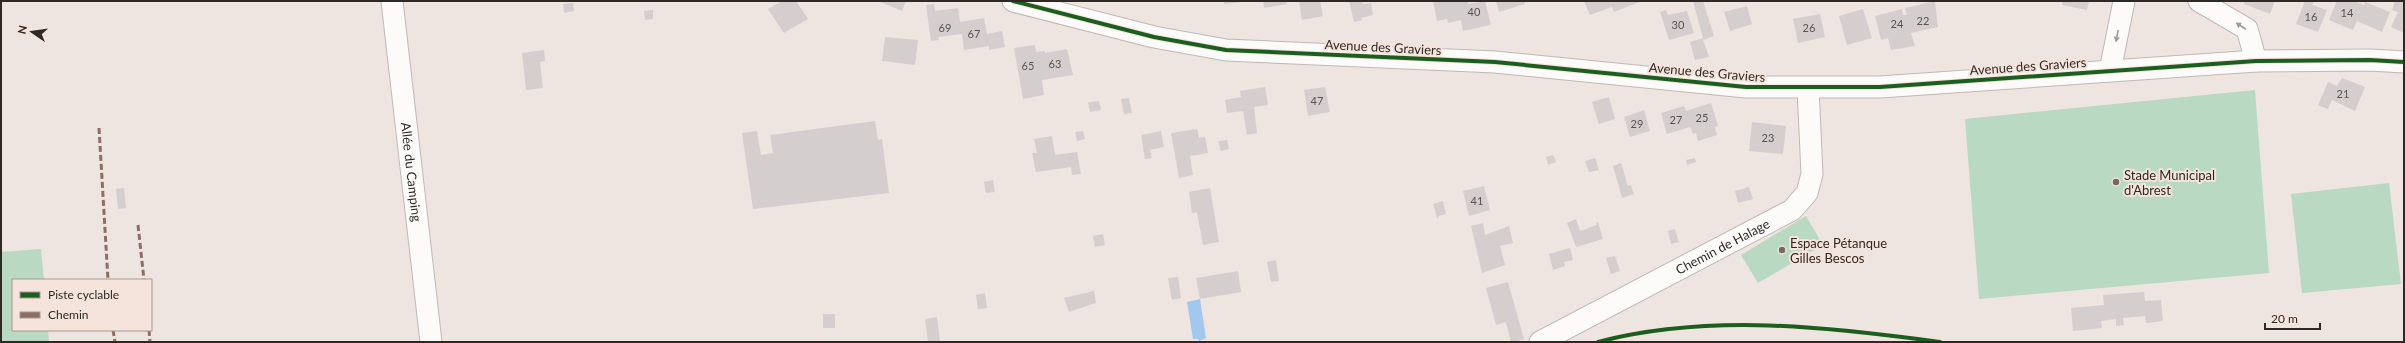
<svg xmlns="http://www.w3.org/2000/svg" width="2405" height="343" font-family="Lato,sans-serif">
  <rect width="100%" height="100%" fill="#eee5e1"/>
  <!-- green -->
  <g fill="#b9d9c3">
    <polygon points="2255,90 2269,273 1979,299 1965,119"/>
    <polygon points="2389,183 2401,284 2302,293 2291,194"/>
    <polygon points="1806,216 1823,245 1758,283 1741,255"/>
    <polygon points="41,249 44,280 13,280 13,330 48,330 49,342 1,342 1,252"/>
  </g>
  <!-- water -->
  <polygon fill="#a3c8ee" points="1200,299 1206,338 1199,341 1198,339 1193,339 1187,302"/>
  <!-- building -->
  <g fill="#d4cece">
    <polygon points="782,1 796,1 808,19 784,33 768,9"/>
    <polygon points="878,1 906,1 902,11"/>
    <polygon points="1224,1 1242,1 1242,2 1224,4"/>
    <polygon points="1263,1 1286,1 1287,4 1264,8"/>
    <polygon points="1299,1 1320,1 1323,16 1302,20"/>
    <polygon points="1349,1 1362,1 1363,4 1371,3 1373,15 1361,18 1362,20 1354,22"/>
    <polygon points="1433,1 1468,1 1468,4 1485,1 1491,25 1463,31 1461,20 1448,23 1447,19 1437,21"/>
    <polygon points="1496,1 1524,1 1525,4 1499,12"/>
    <polygon points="1584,1 1642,1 1614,12 1612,7 1590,15"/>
    <polygon points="1693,1 1703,1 1714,36 1703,40 1709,57 1695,60 1690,42 1703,38"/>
    <polygon points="1935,1 1938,27 1911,33 1915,46 1891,50 1888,38 1881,40 1875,16 1902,9 1903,15 1907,15 1905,8"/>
    <polygon points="2063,1 2089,1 2087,10 2062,5"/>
    <polygon points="2245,1 2275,1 2270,14 2244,4"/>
    <polygon points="2305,1 2314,1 2312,5 2327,10 2318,32 2296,24"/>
    <polygon points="2337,1 2354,1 2364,5 2365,2 2390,12 2382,32 2357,21 2353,30 2329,20"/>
    <polygon points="2395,1 2404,1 2404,33 2391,27 2398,12 2392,10"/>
    <polygon points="573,3 574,11 564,13 563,4"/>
    <polygon points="934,4 935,11 958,8 960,22 984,18 987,34 1002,31 1005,47 989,50 989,46 964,50 962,34 938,37 939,40 931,41 926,5"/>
    <polygon points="1747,6 1752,24 1730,31 1724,12"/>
    <polygon points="1863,9 1872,38 1847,45 1839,16"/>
    <polygon points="653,10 653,19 645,20 644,11"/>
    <polygon points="1666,10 1668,15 1687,11 1694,33 1669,40 1660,12"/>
    <polygon points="1820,14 1825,37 1798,43 1793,19"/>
    <polygon points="885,37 918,40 915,65 882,61"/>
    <polygon points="1035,45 1036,52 1045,51 1045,53 1067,49 1073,75 1042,80 1044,95 1023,99 1014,48"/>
    <polygon points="544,50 545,61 540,62 543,88 526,90 522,53"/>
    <polygon points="2342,78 2365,87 2355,111 2332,100 2328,109 2318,105 2328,82 2337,86"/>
    <polygon points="1265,87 1268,105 1254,107 1257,133 1247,135 1243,111 1227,113 1225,100 1241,97 1240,91"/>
    <polygon points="1325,87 1330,112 1308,116 1304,90"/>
    <polygon points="1609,97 1615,119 1599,124 1592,102"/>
    <polygon points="1129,98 1132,113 1124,114 1121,99"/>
    <polygon points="1099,101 1101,110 1090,112 1088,102"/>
    <polygon points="1711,103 1718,126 1715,127 1717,135 1698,141 1696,133 1693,134 1690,127 1667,134 1661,113 1684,106 1686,111"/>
    <polygon points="1644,110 1650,131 1630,137 1624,117"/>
    <polygon points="875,121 878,140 882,139 889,193 753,209 742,133 757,131 761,155 773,153 770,135"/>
    <polygon points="1752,122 1786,126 1783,154 1749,151"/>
    <polygon points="1197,129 1199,138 1205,137 1208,153 1190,156 1193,175 1179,178 1171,133"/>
    <polygon points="1083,131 1085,139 1077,141 1075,132"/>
    <polygon points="1161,131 1164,147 1150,150 1152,158 1145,159 1141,135"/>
    <polygon points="1052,136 1055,155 1077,152 1081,174 1072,175 1071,167 1036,172 1032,153 1037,153 1034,139"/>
    <polygon points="1227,140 1229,149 1221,151 1218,141"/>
    <polygon points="1553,155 1556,162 1548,165 1546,157"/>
    <polygon points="1595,158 1599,170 1589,172 1585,161"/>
    <polygon points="1695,158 1696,162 1687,165 1686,160"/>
    <polygon points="1621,163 1628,186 1631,185 1634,194 1622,198 1613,166"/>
    <polygon points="993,180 995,192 986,193 984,182"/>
    <polygon points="1484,186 1490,210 1469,216 1463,191"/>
    <polygon points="1749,187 1753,199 1738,203 1735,191"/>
    <polygon points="124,188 126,208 118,209 116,189"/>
    <polygon points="1210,188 1219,242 1203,245 1197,212 1192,213 1189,192"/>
    <polygon points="1443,201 1446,214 1438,216 1439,218 1437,218 1433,204"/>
    <polygon points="1576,219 1580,231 1597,225 1596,223 1598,222 1603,239 1576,247 1567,223"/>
    <polygon points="1483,223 1485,235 1509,226 1513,243 1500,246 1505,265 1482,273 1471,226"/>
    <polygon points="1675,229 1679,242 1671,244 1668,231"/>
    <polygon points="1103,234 1105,245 1095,247 1093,236"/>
    <polygon points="1570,248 1573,260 1564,262 1565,266 1553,270 1549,254"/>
    <polygon points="1615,256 1620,271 1611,274 1606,258"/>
    <polygon points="1276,260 1279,281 1271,282 1267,262"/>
    <polygon points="1238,271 1241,292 1200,299 1196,278"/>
    <polygon points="1178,277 1181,298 1172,300 1168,278"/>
    <polygon points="1508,282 1524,339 1515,342 1511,342 1506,322 1496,325 1486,288"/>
    <polygon points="1094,291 1096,303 1069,312 1064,298"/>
    <polygon points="2144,292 2145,301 2161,300 2163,321 2146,323 2145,316 2123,318 2124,325 2116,326 2116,319 2101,321 2102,328 2073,331 2071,308 2104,305 2103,295"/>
    <polygon points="985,293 987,308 978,309 976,295"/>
    <rect x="823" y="314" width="12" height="14"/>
    <polygon points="937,317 940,342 928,342 925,319"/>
  </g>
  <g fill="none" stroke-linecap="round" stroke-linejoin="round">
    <defs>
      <g id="minor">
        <path id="s1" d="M 392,1 L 431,342"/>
        <polyline points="1013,1 1154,37 1226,50 1495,62 1746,87 1880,87 2256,61 2370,60 2404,62"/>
        <polyline points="2199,1 2247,29 2256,61"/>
        <polyline points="2110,71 2124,1"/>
        <path id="s2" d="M 1540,342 L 1792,210 L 1807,193 L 1812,174 L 1808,88"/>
      </g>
    </defs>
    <!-- minor casing -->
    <use href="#minor" stroke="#c0b8b5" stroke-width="23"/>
    <!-- minor -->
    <use href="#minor" stroke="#fcfbfa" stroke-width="21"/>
    <!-- quiet -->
    <g stroke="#8d6e63" stroke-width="3" stroke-dasharray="6 3" stroke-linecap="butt">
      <polyline points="99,128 108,280"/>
      <polyline points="138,225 144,280"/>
      <polyline points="113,330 115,342"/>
      <polyline points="149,330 150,342"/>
    </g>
    <defs>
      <g id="cycleway">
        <polyline points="1013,1 1154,37 1226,50 1495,62 1746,87 1880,87 2256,61 2370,60 2404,62"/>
        <path d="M 1598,342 C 1709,313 1828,327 1940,342"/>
      </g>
    </defs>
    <!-- cycleway casing -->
    <use href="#cycleway" stroke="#f4e4db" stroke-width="6"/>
    <!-- cycleway -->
    <use href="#cycleway" stroke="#1b5e20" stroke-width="4"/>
  </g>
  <!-- one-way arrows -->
  <defs><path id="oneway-solid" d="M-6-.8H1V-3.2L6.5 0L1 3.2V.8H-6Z"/></defs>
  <g fill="#9f9c9a">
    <use href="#oneway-solid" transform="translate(2241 26) rotate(-147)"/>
    <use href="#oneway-solid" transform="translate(2117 36) rotate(101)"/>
  </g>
  <!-- markers -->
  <g fill="#716b67" stroke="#f4e4db" stroke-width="1.5">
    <circle cx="2116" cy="182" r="4"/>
    <circle cx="1782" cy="250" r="4"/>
  </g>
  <g text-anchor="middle" stroke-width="4" stroke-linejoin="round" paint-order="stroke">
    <!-- number labels -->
    <g font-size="11" fill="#595451">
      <text x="1474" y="16">40</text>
      <text x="2347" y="17">14</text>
      <text x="2311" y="21">16</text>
      <text x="1923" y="25">22</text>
      <text x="1897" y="28">24</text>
      <text x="1678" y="29">30</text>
      <text x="945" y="32">69</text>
      <text x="1809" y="32">26</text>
      <text x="974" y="38">67</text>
      <text x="1055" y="68">63</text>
      <text x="1028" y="70">65</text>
      <text x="2343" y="98">21</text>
      <text x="1317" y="105">47</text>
      <text x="1702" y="122">25</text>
      <text x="1676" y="124">27</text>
      <text x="1637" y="128">29</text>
      <text x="1768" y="142">23</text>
      <text x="1477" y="205">41</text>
    </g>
    <!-- street labels -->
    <g font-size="13" fill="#2e2925" stroke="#f4e4db">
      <text transform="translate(1383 47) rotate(3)" y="5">Avenue des Graviers</text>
      <text transform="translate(2028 66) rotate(-4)" y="5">Avenue des Graviers</text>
      <text transform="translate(1707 72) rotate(5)" y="5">Avenue des Graviers</text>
      <text dy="5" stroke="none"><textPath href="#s1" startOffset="172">Allée du Camping</textPath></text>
      <text dy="5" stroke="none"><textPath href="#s2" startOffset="206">Chemin de Halage</textPath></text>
    </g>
    <!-- poi labels -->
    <g font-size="13" fill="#2e2925" stroke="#f4e4db" text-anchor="start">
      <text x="2124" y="180">Stade Municipal<tspan x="2124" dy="15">d'Abrest</tspan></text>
      <text x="1790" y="248">Espace Pétanque<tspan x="1790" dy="15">Gilles Bescos</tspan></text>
    </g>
  </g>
  <!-- border -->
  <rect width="2405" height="343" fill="none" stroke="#2e2925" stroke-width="4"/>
  <!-- legend -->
  <rect x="12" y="279" width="140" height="52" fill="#f4e4db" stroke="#a59992"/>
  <rect x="20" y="292" width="20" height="6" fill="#1b5e20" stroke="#a59992"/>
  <text x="48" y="299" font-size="12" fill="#2e2925">Piste cyclable</text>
  <rect x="20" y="312" width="20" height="6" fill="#8d6e63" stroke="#a59992"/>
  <text x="48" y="319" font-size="12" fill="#2e2925">Chemin</text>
  <!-- north arrow -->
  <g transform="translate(32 32) rotate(283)" stroke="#f4e4db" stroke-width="3" paint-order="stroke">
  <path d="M0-3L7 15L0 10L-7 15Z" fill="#2e2925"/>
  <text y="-6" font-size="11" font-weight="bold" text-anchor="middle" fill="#2e2925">N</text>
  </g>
  <!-- scale -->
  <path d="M2265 323v6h55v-6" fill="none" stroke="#2e2925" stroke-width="2"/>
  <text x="2271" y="323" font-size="12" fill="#2e2925" stroke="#f4e4db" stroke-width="3" paint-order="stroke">20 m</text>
</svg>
